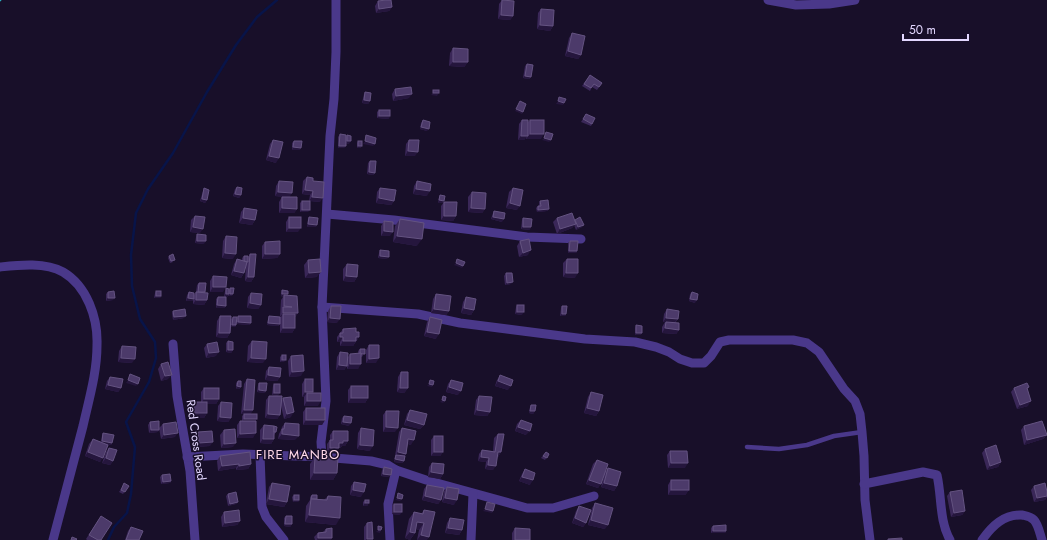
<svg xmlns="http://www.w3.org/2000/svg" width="1047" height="540" font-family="Jost,sans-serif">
  <rect width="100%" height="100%" fill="#180f29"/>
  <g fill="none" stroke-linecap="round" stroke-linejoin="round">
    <!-- stream -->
    <polyline stroke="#081449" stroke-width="2.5" points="108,540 114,527 127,513 131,494 135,447 126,422 149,382 156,358 155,342 140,319 132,286 131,255 136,213 148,189 173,153 207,92 236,45 257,17 277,0"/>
    <!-- path -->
    <polyline stroke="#2aadbf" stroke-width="1.5" stroke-dasharray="2 3" stroke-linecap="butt" points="0,1 1,0"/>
    <!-- lane -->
    <polyline stroke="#4a388a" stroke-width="4.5" points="747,447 779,449 807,445 834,436 862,432"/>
    <!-- street -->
    <g stroke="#4a388a" stroke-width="9">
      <polyline points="768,0 796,5 829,4 855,0"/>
      <polyline points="327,214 394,220 527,237 581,239"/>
      <path d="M 0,267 C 19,265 45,262 63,272 C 87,286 98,318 97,345 C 97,373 89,399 83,426 C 73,464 63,502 53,540"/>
      <polyline points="322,307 418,314 460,323 585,339 635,342 656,347 669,352 680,359 692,363 704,363 711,356 720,342 729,340 793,340 807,343 819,352 844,389 855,401 860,414 862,432 864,456 865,500 870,540"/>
      <polyline points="173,344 177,396 190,471 195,540"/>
      <polyline points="260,455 262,507 266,517 284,540"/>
      <polyline points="187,457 243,454 322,457 371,461 388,465 396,470 426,480 527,508 553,508 594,496"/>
      <polyline points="322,457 321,442 326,401 322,307 330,136 334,99 336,52 336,0"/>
      <path d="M 864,484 L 923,472 L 937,475 C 942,497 939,520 950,540"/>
      <polyline points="390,540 388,504 396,470"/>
      <polyline points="471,540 473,494"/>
      <path d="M 982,540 C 992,526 1004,514 1022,515 C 1027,516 1030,516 1034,520 C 1038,524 1040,534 1042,540"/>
    </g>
  </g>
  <!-- wall -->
  <g fill="#3a2758">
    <polygon points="502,0 513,16 510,20 498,19 499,4"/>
    <polygon points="378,1 392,7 389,11 376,13 375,6"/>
    <polygon points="541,9 553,26 550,31 537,29 538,13"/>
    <polygon points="572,33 581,55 578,59 565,56 569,38"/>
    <polygon points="453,48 468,62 464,67 449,66 450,53"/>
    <polygon points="527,64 531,77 529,79 523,78 525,66"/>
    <polygon points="590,75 602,83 597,90 592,87 590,91 582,86"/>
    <polygon points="395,89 409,98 393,101 392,94"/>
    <polygon points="365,92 370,101 368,104 362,103 364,94"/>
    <polygon points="379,110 389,119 377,118 377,112"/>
    <polygon points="586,114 592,124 591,126 581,122"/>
    <polygon points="423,120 427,131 420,129 421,123"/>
    <polygon points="522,120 528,122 530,120 541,139 526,139 526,137 524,140 518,140 519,124"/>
    <polygon points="340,134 346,137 347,135 349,144 346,143 344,148 338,148 338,137"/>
    <polygon points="273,140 276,163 266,160 270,144"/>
    <polygon points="409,140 415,156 405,156 406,144"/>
    <polygon points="294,141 300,150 292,150 292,143"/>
    <polygon points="358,141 362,146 360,148 357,148 357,143"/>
    <polygon points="370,161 375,173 373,175 367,174 368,163"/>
    <polygon points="307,177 320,202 310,201 308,212 300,212 300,203 302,201 309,201 310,195 302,194 303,181"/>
    <polygon points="279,181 289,197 297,209 294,213 279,213 279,202 282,197 286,197 275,196 276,186"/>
    <polygon points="417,181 427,196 413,194 414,186"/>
    <polygon points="237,187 241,195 239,198 233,196 235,189"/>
    <polygon points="204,188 207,200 205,203 200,201 203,191"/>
    <polygon points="380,188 394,201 391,205 376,203 377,192"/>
    <polygon points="513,188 517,210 506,208 509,192"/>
    <polygon points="472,192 485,209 482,213 468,212 468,197"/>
    <polygon points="440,195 443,203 438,203 439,197"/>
    <polygon points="540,201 549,209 547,211 537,212 536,208 538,206 539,206 539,203"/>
    <polygon points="444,202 456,216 453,221 441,220 441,206"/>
    <polygon points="244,208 255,220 252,225 239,223 241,212"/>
    <polygon points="494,211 502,222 491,219 493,213"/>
    <polygon points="195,216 200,233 190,232 191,220"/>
    <polygon points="289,217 298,232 286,232 286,222"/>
    <polygon points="309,217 316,227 307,227 308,219"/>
    <polygon points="523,218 530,230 521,229 522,220"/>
    <polygon points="557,218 574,220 584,225 582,227 576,230 574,225 572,228 557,234 553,222"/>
    <polygon points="400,219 417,246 393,242 395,226"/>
    <polygon points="384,221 390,236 381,236 381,226"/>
    <polygon points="197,234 204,244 195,243 196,237"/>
    <polygon points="226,236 233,259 222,258 223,241"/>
    <polygon points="520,241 528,255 519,257 517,246"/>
    <polygon points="570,241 577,251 576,253 568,253 568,243"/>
    <polygon points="265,242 280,254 277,258 262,259 262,246"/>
    <polygon points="380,250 387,259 378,258 379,253"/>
    <polygon points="250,254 254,277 251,282 245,281 246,264 244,273 241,278 231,275 234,264 237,259 242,260 242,258 244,256 248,257"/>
    <polygon points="169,256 173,262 170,263 168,258"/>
    <polygon points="567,259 575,278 563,277 563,263"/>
    <polygon points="308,260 317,277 305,278 304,265"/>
    <polygon points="347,264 357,277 354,282 343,281 343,269"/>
    <polygon points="506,273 511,284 505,285 504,276"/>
    <polygon points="213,276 223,292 210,292 210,281"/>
    <polygon points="199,283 205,292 207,300 204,305 193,304 193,300 192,301 186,301 187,295 189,292 194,295 196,292 197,285"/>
    <polygon points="226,288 229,290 230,288 232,296 228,296 228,295 227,297 224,297 225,291"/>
    <polygon points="282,290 288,295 298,313 295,317 295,328 292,333 280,333 280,320 280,324 278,326 267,325 268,319 269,316 280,317 281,300 283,297 281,296 281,293"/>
    <polygon points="156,291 161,296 160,298 154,298 155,293"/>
    <polygon points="108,292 113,300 106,301 106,294"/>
    <polygon points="692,292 695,303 689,301 690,294"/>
    <polygon points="251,293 261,305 258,309 247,308 248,297"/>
    <polygon points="436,294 449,311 446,315 431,313 433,299"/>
    <polygon points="218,297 226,306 224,308 216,308 216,299"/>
    <polygon points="466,297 474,310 471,315 461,313 463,302"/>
    <polygon points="517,305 522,315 515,314 516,307"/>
    <polygon points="331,306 337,323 327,322 328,311"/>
    <polygon points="562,306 566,314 565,316 560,316 561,308"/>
    <polygon points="667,309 678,319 675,323 679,330 676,334 662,333 662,327 665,322 663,322 664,314"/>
    <polygon points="173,311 184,318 173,320 172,313"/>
    <polygon points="220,316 231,319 233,317 236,325 235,327 231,327 230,333 227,338 216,337 217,321"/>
    <polygon points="238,316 251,323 249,325 237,324 237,318"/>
    <polygon points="430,317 436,339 424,336 427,322"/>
    <polygon points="636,325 642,333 640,335 635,335 635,328"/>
    <polygon points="343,329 356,332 359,337 353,346 340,346 340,342 337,342 337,337"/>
    <polygon points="228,341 233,350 231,353 226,352 226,343"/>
    <polygon points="252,341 263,363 247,362 248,346"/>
    <polygon points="207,344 216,356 206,358 204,348"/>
    <polygon points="369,345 376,363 366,363 366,350"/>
    <polygon points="122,346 132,363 118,362 119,351"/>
    <polygon points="360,349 363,356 361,357 358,369 347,369 347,366 344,370 336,370 337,357 340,352 348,357 350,354 358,354 358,351"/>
    <polygon points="282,355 284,362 280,362 280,357"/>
    <polygon points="291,356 301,376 289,377 288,361"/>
    <polygon points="161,364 168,379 161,381 158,369"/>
    <polygon points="269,367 280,377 277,381 265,380 266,371"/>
    <polygon points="401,372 408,388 404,393 397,392 398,377"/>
    <polygon points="500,375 508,390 495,386 497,380"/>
    <polygon points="110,377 121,388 118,392 105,389 107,381"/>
    <polygon points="247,379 253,410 250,414 256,421 253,438 237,438 237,425 240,421 242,421 242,416 244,414 241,414 244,384"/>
    <polygon points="305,379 313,392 312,393 318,406 304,406 304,397 302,397 302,384"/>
    <polygon points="451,380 458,395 446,392 448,384"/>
    <polygon points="238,381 241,387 239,389 236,389 236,383"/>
    <polygon points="259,383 265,393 257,392 258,385"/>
    <polygon points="274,384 278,396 272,395 273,386"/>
    <polygon points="351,386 368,398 365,403 348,403 348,390"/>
    <polygon points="1029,387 1027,389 1028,406 1017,409 1011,392 1014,388"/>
    <polygon points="204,388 219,399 216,404 207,404 207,413 204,418 191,418 191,407 194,402 201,402 201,392"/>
    <polygon points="591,392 599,411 596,416 584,413 588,397"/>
    <polygon points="269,396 281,402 283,398 291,417 284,419 281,406 280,415 277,419 265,418 266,400"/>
    <polygon points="479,396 490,412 487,416 474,415 476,400"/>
    <polygon points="221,402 231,418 228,422 217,421 218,406"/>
    <polygon points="531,405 535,411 533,414 529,413 530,407"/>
    <polygon points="306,408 325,420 322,425 303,425 303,412"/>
    <polygon points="410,410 424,425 420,429 404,425 407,414"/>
    <polygon points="386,411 395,432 383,432 383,415"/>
    <polygon points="344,416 349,426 341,424 342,418"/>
    <polygon points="521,420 526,435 515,431 517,424"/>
    <polygon points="150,422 158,432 149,433 148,425"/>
    <polygon points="285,423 295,440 278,439 279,434 281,430 282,427"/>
    <polygon points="163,424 175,437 161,439 159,428"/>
    <polygon points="264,425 276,432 274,435 274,439 271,444 260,443 260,430"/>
    <polygon points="1024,426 1047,435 1043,439 1024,445 1021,430"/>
    <polygon points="361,428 370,451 357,449 358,433"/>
    <polygon points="402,428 411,445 408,444 404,461 402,463 394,462 399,432"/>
    <polygon points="224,430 233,447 221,448 220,435"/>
    <polygon points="333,431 348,441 345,446 342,446 340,448 339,447 335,452 327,452 327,444 330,440 330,435"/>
    <polygon points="198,432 210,446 196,447 195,436"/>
    <polygon points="103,433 112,443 111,445 107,445 100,462 85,456 89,444 93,439 101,442 102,435"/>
    <polygon points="498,434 501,452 498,457 497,456 493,470 485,469 486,462 478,461 479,454 482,450 493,451 494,438"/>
    <polygon points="434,436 443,452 440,456 431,456 431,440"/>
    <polygon points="109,448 113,461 110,465 102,463 106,452"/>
    <polygon points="985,449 1001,462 998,467 987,470 982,453"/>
    <polygon points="670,451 685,468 668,468 667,455"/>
    <polygon points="546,452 549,454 545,460 541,458"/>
    <polygon points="220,456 251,464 248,469 236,470 236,468 218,471 217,461"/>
    <polygon points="315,457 337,473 333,480 310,480 310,464"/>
    <polygon points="597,460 605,472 608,468 617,486 614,491 601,487 604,476 598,488 586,484 593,464"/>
    <polygon points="432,463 443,474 440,479 428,477 429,467"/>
    <polygon points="384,467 389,477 381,476 382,470"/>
    <polygon points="525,469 530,485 519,481 522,474"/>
    <polygon points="162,475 171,481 170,483 161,484 160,477"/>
    <polygon points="671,480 689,490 685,495 668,495 668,485"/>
    <polygon points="354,482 361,497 350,495 351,486"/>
    <polygon points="272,483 287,502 284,507 266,504 269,487"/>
    <polygon points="427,485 441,500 438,504 422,500 424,489"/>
    <polygon points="123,486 129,486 123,494 119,492"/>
    <polygon points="1034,486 1047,492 1047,497 1045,500 1034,502 1031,490"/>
    <polygon points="447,487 454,505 442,502 444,491"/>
    <polygon points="950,492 965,511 962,515 951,517 947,496"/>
    <polygon points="228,494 238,502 236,504 228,506 226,496"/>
    <polygon points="294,495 299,500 298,502 293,502 292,497"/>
    <polygon points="312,495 317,499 324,500 328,496 336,525 305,522 306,506 310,500 310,497"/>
    <polygon points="365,500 369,503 367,506 363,506 363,502"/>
    <polygon points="595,503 605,529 588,525 592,508"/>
    <polygon points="394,504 400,515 392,514 392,506"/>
    <polygon points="579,506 586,523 583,527 572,523 576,511"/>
    <polygon points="424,510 427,540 417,540 419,530 416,529 415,533 410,540 405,538 409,519 414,512 421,514"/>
    <polygon points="224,512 240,521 237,525 222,527 221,517"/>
    <polygon points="101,516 101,540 87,540 86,539"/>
    <polygon points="286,516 292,524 290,527 284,526 284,518"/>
    <polygon points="450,518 462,530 459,535 445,533 447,523"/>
    <polygon points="367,523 373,539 372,540 364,540 364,527"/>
    <polygon points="713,526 726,531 725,533 711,533 711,528"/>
    <polygon points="131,527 139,540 125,540 128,531"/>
    <polygon points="515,528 530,540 512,540 512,533"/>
    <polygon points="326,529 331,540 315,540 314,537 318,533 323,532"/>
  </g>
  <!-- shaded-wall -->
  <g fill="#25163d">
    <polygon points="392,7 389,11 376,13 379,9"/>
    <polygon points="501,15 513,16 510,20 498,19"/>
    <polygon points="540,25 553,26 550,31 537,29"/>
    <polygon points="568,51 581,55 578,59 565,56"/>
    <polygon points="453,62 468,62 464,67 449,66"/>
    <polygon points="525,76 531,77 529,79 523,78"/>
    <polygon points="433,93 439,93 437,96 431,95"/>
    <polygon points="412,94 409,98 393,101 396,96"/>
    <polygon points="364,100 370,101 368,104 362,103"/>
    <polygon points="558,101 564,103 563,105 556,104"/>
    <polygon points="516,109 523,112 522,114 515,111"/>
    <polygon points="379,116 390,116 389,119 377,118"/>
    <polygon points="421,127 429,129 427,131 420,129"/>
    <polygon points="530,134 544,134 541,139 526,139"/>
    <polygon points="521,136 528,136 524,140 518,140"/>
    <polygon points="544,138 551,140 549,142 542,140"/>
    <polygon points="347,141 351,141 349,144 345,143"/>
    <polygon points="365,141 375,144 373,146 363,144"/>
    <polygon points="339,146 346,146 344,148 338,148"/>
    <polygon points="358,146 362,146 360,148 357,148"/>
    <polygon points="293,147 301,148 300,150 292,150"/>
    <polygon points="408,151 418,152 415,156 405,156"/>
    <polygon points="269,156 279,158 276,163 266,160"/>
    <polygon points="369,172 375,173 373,175 367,174"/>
    <polygon points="416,189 430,191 427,196 413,194"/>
    <polygon points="305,190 313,191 310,195 302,194"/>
    <polygon points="278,192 292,193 289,198 275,196"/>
    <polygon points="235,194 241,195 239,198 233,196"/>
    <polygon points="312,197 323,198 320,202 309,201"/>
    <polygon points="379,198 394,201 391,205 376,203"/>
    <polygon points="202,199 207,200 205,203 200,201"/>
    <polygon points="439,200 444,201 443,203 438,203"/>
    <polygon points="510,203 520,206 517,210 506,208"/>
    <polygon points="282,208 297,209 294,213 279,213"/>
    <polygon points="471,208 485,209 482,213 468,212"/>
    <polygon points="549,209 547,211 537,212 538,210"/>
    <polygon points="302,210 310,210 308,212 300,212"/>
    <polygon points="444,216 456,216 453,221 441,220"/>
    <polygon points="493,217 504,219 502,222 491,219"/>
    <polygon points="243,218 255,220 252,225 239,223"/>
    <polygon points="308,224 317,225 316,227 307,227"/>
    <polygon points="576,224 572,228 557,234 560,229"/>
    <polygon points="584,225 582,227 576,230 578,227"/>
    <polygon points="193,227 203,229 200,233 190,232"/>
    <polygon points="523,227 531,227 530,230 521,229"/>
    <polygon points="289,228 301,228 298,232 286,232"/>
    <polygon points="384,231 393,232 390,236 381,236"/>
    <polygon points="397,236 422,239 417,246 393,242"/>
    <polygon points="197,241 206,241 204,244 195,243"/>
    <polygon points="531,250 528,255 519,257 523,253"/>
    <polygon points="569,251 577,251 576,253 568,253"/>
    <polygon points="225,253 236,254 233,259 222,258"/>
    <polygon points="265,254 280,254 277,258 262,259"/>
    <polygon points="380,256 389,257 387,259 378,258"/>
    <polygon points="456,263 463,266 462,268 454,265"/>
    <polygon points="234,271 244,273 241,278 231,275"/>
    <polygon points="321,272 317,277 305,278 309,273"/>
    <polygon points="566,273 578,273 575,278 563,277"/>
    <polygon points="346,276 357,277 354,282 343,281"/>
    <polygon points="248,277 254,277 251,282 245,281"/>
    <polygon points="513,282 511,284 505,285 507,283"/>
    <polygon points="213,287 226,287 223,292 210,292"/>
    <polygon points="226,294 229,294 227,297 224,297"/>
    <polygon points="230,294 233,294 232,296 228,296"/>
    <polygon points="282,294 288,294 287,297 284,295 283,297 281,296"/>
    <polygon points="156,296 161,296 160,298 154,298"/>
    <polygon points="108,298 115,298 113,300 106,301"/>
    <polygon points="188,298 194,299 192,301 186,301"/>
    <polygon points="690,299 697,300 695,303 689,301"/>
    <polygon points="196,300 207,300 204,305 193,304"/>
    <polygon points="250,303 261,305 258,309 247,308"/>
    <polygon points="217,305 226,306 224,308 216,308"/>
    <polygon points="464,308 474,310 471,315 461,313"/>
    <polygon points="434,309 449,311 446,315 431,313"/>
    <polygon points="517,312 524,312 522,315 515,314"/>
    <polygon points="283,313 298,313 295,317 283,314 281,317 280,317"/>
    <polygon points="562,314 566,314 565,316 560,316"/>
    <polygon points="186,316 184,318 173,320 174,317"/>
    <polygon points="330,318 340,319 337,323 327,322"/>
    <polygon points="666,318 678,319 674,323 663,322"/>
    <polygon points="238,322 251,323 249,325 237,324"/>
    <polygon points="268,323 280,324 278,326 267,325"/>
    <polygon points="232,325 236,325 235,327 230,327"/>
    <polygon points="283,328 295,328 292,333 280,333"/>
    <polygon points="665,328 679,330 676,334 662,333"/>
    <polygon points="427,332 439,334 436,339 424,336"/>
    <polygon points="219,333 230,333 227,338 216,337"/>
    <polygon points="636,333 642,333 640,335 635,335"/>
    <polygon points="340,337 343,337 340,342 337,342"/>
    <polygon points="356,337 359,337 353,346 340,346 343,341"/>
    <polygon points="228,350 233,350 231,353 226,352"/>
    <polygon points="219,352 216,356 206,358 209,353"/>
    <polygon points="121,358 135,359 132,363 118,362"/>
    <polygon points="251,358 266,359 263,363 247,362"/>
    <polygon points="379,358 376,363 366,363 369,359"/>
    <polygon points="282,360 286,360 284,362 280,362"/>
    <polygon points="350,364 361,364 358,369 347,369"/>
    <polygon points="339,365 347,366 344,370 336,370"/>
    <polygon points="304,371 301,376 289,377 292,372"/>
    <polygon points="172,375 168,379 161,381 165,376"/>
    <polygon points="268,375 280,377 277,381 265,380"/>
    <polygon points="128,380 138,384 136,386 126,383"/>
    <polygon points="498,381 511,386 508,390 495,386"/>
    <polygon points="429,384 433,385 432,387 427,386"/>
    <polygon points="108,385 121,388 118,392 105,389"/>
    <polygon points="237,386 241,387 239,389 236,389"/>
    <polygon points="449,387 461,391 458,395 446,392"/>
    <polygon points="400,388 408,388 404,393 397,392"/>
    <polygon points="259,390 266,391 265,393 257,392"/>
    <polygon points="305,392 313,392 310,397 307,393 304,397 302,397"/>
    <polygon points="274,393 280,393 278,396 272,395"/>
    <polygon points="351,398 368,398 365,403 348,403"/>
    <polygon points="204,399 219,399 216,404 201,404"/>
    <polygon points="442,400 445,401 443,403 440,402"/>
    <polygon points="307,401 321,401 318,406 304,406"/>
    <polygon points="1031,401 1028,406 1017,409 1020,405"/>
    <polygon points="587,408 599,411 596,416 584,413"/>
    <polygon points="244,410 253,410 250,415 241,414"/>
    <polygon points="477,410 490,412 487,416 474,415"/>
    <polygon points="530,411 535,411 533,414 529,413"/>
    <polygon points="294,412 291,417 284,419 287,414"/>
    <polygon points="194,413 207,413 204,418 191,418"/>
    <polygon points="268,414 280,415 277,419 265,418"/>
    <polygon points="220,417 231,418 228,422 217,421"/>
    <polygon points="244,419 257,419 255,422 242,421"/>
    <polygon points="306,420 325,420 322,425 303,425"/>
    <polygon points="407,420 424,425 420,429 404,425"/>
    <polygon points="343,422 351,423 349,426 341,424"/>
    <polygon points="386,427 398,428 395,432 383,432"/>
    <polygon points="518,427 530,431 526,435 515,431"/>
    <polygon points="151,430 159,430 158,432 149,433"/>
    <polygon points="178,433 175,437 161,439 164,435"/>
    <polygon points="256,433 253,438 237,438 240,434"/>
    <polygon points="282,434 299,436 295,440 278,439"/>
    <polygon points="1047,435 1043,439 1024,445 1027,440"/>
    <polygon points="263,439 274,439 271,444 260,443"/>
    <polygon points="408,439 414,440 411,445 405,443"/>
    <polygon points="102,441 112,443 111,445 101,444"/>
    <polygon points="343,441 348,441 345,446 342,446 340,448 335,447 339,443"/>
    <polygon points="213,442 210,446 196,447 199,443"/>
    <polygon points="236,443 233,447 221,448 224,444"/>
    <polygon points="360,445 373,446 370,451 357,449"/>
    <polygon points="330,448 339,448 335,452 327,452"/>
    <polygon points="88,452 103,458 100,462 85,456"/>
    <polygon points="398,452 406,454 403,458 396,455"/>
    <polygon points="434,452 443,452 440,456 431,456"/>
    <polygon points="498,452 501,452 498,457 494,456"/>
    <polygon points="481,457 489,458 486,462 478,461"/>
    <polygon points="106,458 113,461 110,465 102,463"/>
    <polygon points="395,459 404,461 402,463 394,462"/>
    <polygon points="1001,462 998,467 987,470 990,466"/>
    <polygon points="671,463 688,463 685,468 668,468"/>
    <polygon points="239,464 236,468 218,471 222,466"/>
    <polygon points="251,464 248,469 236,470 239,466"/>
    <polygon points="488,465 496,466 493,470 485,469"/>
    <polygon points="431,472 443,474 440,479 428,477"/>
    <polygon points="314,473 337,473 333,480 310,480"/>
    <polygon points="383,474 391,475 389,477 381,476"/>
    <polygon points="522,477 533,480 530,485 519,481"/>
    <polygon points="589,480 601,484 598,488 586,484"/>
    <polygon points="171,481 170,483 161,484 163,482"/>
    <polygon points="604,483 617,486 614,491 601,487"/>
    <polygon points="353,490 364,492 361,497 350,495"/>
    <polygon points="671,490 689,490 685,495 668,495"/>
    <polygon points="425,496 441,500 438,504 422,500"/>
    <polygon points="1047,496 1045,500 1034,502 1037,498"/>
    <polygon points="397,498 402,499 400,501 395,500"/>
    <polygon points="445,498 457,500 454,505 442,502"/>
    <polygon points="269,499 287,502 284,507 266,504"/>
    <polygon points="294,500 299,500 298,502 293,502"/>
    <polygon points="238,502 236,504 228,506 230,504"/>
    <polygon points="365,503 369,503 367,506 363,506"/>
    <polygon points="485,509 493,511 492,513 483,511"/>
    <polygon points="965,511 962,515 951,517 954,513"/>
    <polygon points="394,512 402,512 400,515 392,514"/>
    <polygon points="309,515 340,518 336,525 305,522"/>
    <polygon points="575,518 586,523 583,527 572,523"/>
    <polygon points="591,520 608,525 605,529 588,525"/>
    <polygon points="240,521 237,525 222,527 225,523"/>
    <polygon points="417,522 424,523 419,530 413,528"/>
    <polygon points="285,524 292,524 290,527 284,526"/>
    <polygon points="448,528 462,530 459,535 445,533"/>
    <polygon points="378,530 381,530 380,533 376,532"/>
    <polygon points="713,531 726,531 725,533 711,533"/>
    <polygon points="410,532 415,533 410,540 405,538"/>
    <polygon points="421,535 429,537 427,540 417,540"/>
    <polygon points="318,538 332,538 331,540 317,540"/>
    <polygon points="367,539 373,539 372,540 366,540"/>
  </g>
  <!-- building -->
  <g fill="#4c3a6a" stroke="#645381">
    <polygon points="386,0 391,0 392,7 379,9 378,1"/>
    <polygon points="502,0 514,1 513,16 501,15"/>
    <polygon points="541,9 554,10 553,26 540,25"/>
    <polygon points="572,33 585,36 581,55 568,51"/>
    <polygon points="453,48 468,49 468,62 453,62"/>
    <polygon points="527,64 533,65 531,77 525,76"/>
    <polygon points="590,75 602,83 599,87 594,84 591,88 584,84"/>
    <polygon points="411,87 412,94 396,96 395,89"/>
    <rect x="433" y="90" width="6" height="3"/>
    <polygon points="365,92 371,93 370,101 364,100"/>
    <polygon points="559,97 566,99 564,103 558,101"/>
    <polygon points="520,101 526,104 523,112 516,109"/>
    <rect x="379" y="110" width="11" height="6"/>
    <polygon points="586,114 595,118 592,124 583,119"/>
    <polygon points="423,120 430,122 429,129 421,127"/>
    <polygon points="522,120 528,120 528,136 521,136"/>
    <rect x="530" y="120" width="14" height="14"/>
    <polygon points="546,132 553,134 551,140 544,138"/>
    <polygon points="340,134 346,135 346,146 339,146"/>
    <polygon points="347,135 351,136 351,141 347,141"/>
    <polygon points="366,135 376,138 375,144 365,141"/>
    <polygon points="273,140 283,142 279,158 269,156"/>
    <polygon points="409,140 419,140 418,152 408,151"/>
    <polygon points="294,141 302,141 301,148 293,147"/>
    <rect x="358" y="141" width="4" height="5"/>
    <polygon points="370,161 376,161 375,173 369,172"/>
    <polygon points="307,177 313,178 313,181 324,182 323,198 312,197 313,191 305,190"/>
    <polygon points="279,181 293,182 292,193 278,192"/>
    <polygon points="417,181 431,184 430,191 416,189"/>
    <polygon points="237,187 242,188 241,195 235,194"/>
    <polygon points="204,188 209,190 207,200 202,199"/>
    <polygon points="380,188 396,190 394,201 379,198"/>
    <polygon points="513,188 523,190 520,206 510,203"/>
    <polygon points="472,192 486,193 485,209 471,208"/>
    <polygon points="440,195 445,196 444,201 439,200"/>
    <polygon points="282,197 297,197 297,209 282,208"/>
    <polygon points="548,200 549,209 538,210 538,206 541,206 540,201"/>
    <rect x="302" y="201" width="8" height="9"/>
    <polygon points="444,202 457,202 456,216 444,216"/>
    <polygon points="244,208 257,210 255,220 243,218"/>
    <polygon points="494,211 505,213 504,219 493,217"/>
    <polygon points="572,213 576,224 560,229 557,218"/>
    <polygon points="195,216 205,217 203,229 193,227"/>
    <rect x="289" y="217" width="12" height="11"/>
    <polygon points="309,217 318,218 317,225 308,224"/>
    <polygon points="580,217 584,225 578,227 575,220"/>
    <polygon points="523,218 532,219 531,227 523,227"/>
    <polygon points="400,219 424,223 422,239 397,236"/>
    <polygon points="384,221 393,222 393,232 384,231"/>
    <polygon points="197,234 206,235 206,241 197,241"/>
    <polygon points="226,236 237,237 236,254 225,253"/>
    <polygon points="529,239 531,250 523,253 520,241"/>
    <polygon points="280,241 280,254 265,254 265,242"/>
    <polygon points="570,241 578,241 577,251 569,251"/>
    <polygon points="380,250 389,251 389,257 380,256"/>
    <polygon points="173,254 175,260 171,261 169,256"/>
    <polygon points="250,254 256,254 254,277 248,277"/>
    <polygon points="244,256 248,256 248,262 244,261"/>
    <polygon points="237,259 247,262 244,273 234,271"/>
    <polygon points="320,259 321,272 309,273 308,260"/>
    <polygon points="457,259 465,262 463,266 456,263"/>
    <polygon points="567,259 578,259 578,273 566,273"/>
    <polygon points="347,264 358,265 357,277 346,276"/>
    <polygon points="506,273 512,273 513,282 507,283"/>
    <polygon points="213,276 227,277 226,287 213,287"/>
    <polygon points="199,283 206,283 205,292 198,292"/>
    <polygon points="226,288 229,289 229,294 226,294"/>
    <polygon points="230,288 234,288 233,294 230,294"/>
    <polygon points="282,290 288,291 288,294 282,294"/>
    <polygon points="114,291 115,298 108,298 108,292"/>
    <rect x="156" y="291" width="5" height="5"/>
    <polygon points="189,292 194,293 194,299 188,298"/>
    <polygon points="196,292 208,293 207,300 196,300"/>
    <polygon points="692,292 698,294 697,300 690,299"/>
    <polygon points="251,293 262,294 261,305 250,303"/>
    <polygon points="436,294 451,296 449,311 434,309"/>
    <polygon points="284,295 297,296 298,313 283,313 283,307 292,307 284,306"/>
    <polygon points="218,297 226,297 226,306 217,305"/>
    <polygon points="466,297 476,299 474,310 464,308"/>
    <rect x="517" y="305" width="7" height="7"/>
    <polygon points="331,306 341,306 340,319 330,318"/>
    <polygon points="562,306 567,306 566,314 562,314"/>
    <polygon points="185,309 186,316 174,317 173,311"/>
    <polygon points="667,309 679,311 678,319 666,318"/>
    <rect x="283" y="314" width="12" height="14"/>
    <polygon points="220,316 231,316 230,333 219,333"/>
    <polygon points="238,316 251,316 251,323 238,322"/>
    <polygon points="269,316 280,317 280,324 268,323"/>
    <polygon points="233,317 237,317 236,325 232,325"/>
    <polygon points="430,317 442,320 439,334 427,332"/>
    <polygon points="666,322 679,323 679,330 665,328"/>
    <polygon points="636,325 642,326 642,333 636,333"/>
    <polygon points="356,328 356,332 359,332 359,337 356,337 356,341 343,341 343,337 340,337 340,333 343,333 343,329"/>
    <polygon points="228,341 233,342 233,350 228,350"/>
    <polygon points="252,341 267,342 266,359 251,358"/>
    <polygon points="217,342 219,352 209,353 207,344"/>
    <polygon points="369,345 379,345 379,358 369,359"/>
    <polygon points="122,346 136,347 135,359 121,358"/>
    <polygon points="360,349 365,349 365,354 361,354 361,353 360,354"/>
    <polygon points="340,352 348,353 347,366 339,365"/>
    <polygon points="361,353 361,364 350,364 350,354"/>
    <rect x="282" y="355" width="4" height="5"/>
    <polygon points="303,355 304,371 292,372 291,356"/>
    <polygon points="168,362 172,375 165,376 161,364"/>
    <polygon points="269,367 281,368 280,377 268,375"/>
    <polygon points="401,372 408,372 408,388 400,388"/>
    <polygon points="130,374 140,378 138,384 128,380"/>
    <polygon points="500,375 513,380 511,386 498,381"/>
    <polygon points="110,377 123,379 121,388 108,385"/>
    <polygon points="247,379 255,380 253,410 244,410"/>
    <rect x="305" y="379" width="8" height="13"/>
    <polygon points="430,380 434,381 433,385 429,384"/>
    <polygon points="451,380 463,383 461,391 449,387"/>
    <polygon points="238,381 241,381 241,387 237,386"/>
    <polygon points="259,383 267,383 266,391 259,390"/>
    <polygon points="1027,383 1029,387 1027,388 1031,401 1020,405 1014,388"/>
    <rect x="274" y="384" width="6" height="9"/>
    <rect x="351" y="386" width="17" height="12"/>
    <rect x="204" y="388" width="15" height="11"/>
    <polygon points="591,392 603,395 599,411 587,408"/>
    <rect x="307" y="393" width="14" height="8"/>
    <polygon points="269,396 282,396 280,415 268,414"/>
    <polygon points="443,396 446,397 445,401 442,400"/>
    <polygon points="479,396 492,397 490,412 477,410"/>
    <polygon points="291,397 294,412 287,414 283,398"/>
    <rect x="194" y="402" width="13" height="11"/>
    <polygon points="221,402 232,403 231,418 220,417"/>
    <polygon points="531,405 536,405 535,411 530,411"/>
    <rect x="306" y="408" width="19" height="12"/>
    <polygon points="410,410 427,414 424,425 407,420"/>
    <polygon points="386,411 399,411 398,428 386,427"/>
    <rect x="244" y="414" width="13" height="5"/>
    <polygon points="344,416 352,417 351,423 343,422"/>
    <polygon points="521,420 532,424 530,431 518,427"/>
    <polygon points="159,421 159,430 151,430 150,422"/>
    <polygon points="240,421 256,421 256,433 240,434"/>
    <polygon points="1042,421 1047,435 1027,440 1024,426"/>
    <polygon points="176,422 178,433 164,435 163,424"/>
    <polygon points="285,423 299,424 299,436 282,434 282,429 284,429"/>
    <polygon points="264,425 274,426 274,439 263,439"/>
    <polygon points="274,426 277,427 276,432 274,432"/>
    <polygon points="361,428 374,430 373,446 360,445"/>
    <polygon points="402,428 416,431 414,440 408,439 406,454 398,452"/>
    <polygon points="235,429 236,443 224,444 224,430"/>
    <polygon points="212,431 213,442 199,443 198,432"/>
    <polygon points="333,431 348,431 348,441 343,441 343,443 339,443 339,448 330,448 330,440 333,440"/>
    <polygon points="103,433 114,435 112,443 102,441"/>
    <polygon points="498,434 504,434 501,452 498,452 496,466 488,465 489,458 481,457 482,450 495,452"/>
    <rect x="434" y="436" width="9" height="16"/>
    <polygon points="93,439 108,445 103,458 88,452"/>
    <polygon points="996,445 1001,462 990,466 985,449"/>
    <polygon points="109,448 117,450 113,461 106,458"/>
    <polygon points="670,451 687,451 688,463 671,463"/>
    <polygon points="250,452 251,464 239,466 239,464 222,466 220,456"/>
    <polygon points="546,452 549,454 547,458 543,456"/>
    <polygon points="396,455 405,456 404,461 395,459"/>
    <polygon points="315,457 338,458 337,473 314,473"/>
    <polygon points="597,460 608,464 601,484 589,480"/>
    <polygon points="432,463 444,464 443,474 431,472"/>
    <polygon points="384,467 392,469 391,475 383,474"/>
    <polygon points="608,468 621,472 617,486 604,483"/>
    <polygon points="525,469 535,473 533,480 522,477"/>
    <polygon points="170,474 171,481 163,482 162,475"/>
    <rect x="671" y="480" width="18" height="10"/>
    <polygon points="354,482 366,484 364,492 353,490"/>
    <polygon points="124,483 129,486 125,492 121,490"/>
    <polygon points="272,483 290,486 287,502 269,499"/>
    <polygon points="1045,483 1047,492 1047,496 1037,498 1034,486"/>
    <polygon points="427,485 444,488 441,500 425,496"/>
    <polygon points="447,487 459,489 457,500 445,498"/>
    <polygon points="962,490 965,511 954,513 950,492"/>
    <polygon points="236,492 238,502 230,504 228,494"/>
    <polygon points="398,493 403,495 402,499 397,498"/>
    <rect x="294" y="495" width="5" height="5"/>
    <polygon points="312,495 317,495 317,499 311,499"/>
    <polygon points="328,496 341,497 340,518 309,515 311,499 327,500"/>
    <rect x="365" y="500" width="4" height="3"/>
    <polygon points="487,502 495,504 493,511 485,509"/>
    <polygon points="595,503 613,508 608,525 591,520"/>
    <rect x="394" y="504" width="8" height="8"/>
    <polygon points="579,506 591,510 586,523 575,518"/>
    <polygon points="239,510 240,521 225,523 224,512"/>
    <polygon points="424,510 435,512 429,537 421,535 424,523 417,522 415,533 410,532 414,512 423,514"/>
    <polygon points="101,516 112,523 101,540 98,540 89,535"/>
    <polygon points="286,516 292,516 292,524 285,524"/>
    <polygon points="450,518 464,520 462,530 448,528"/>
    <polygon points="372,522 373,539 367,539 367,523"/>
    <polygon points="726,525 726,531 713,531 713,526"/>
    <polygon points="378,526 382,527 381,530 378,530"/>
    <polygon points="131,527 143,531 139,540 126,540"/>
    <polygon points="332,528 332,538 318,538 318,533 326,532 326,529"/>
    <polygon points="515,528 530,529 530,540 515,540"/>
    <polygon points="72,537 77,539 76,540 71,540"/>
    <polygon points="902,538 902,540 888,540 888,539"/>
  </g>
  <g text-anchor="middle" stroke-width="3" stroke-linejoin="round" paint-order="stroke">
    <!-- street labels -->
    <g font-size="12" fill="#e3d7ff" stroke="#180f29">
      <text transform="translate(196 440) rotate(82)" y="4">Red Cross Road</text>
    </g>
    <!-- neighbourhood labels -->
    <g font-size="13" letter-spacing="1" fill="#ffd9ea" stroke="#180f29">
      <text x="298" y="459">FIRE MANBO</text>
    </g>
  </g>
  <!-- scale -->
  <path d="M903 34v6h65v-6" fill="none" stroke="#e3d7ff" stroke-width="2"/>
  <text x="909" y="34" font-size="12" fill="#e3d7ff" stroke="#180f29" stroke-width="3" paint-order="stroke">50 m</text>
</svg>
